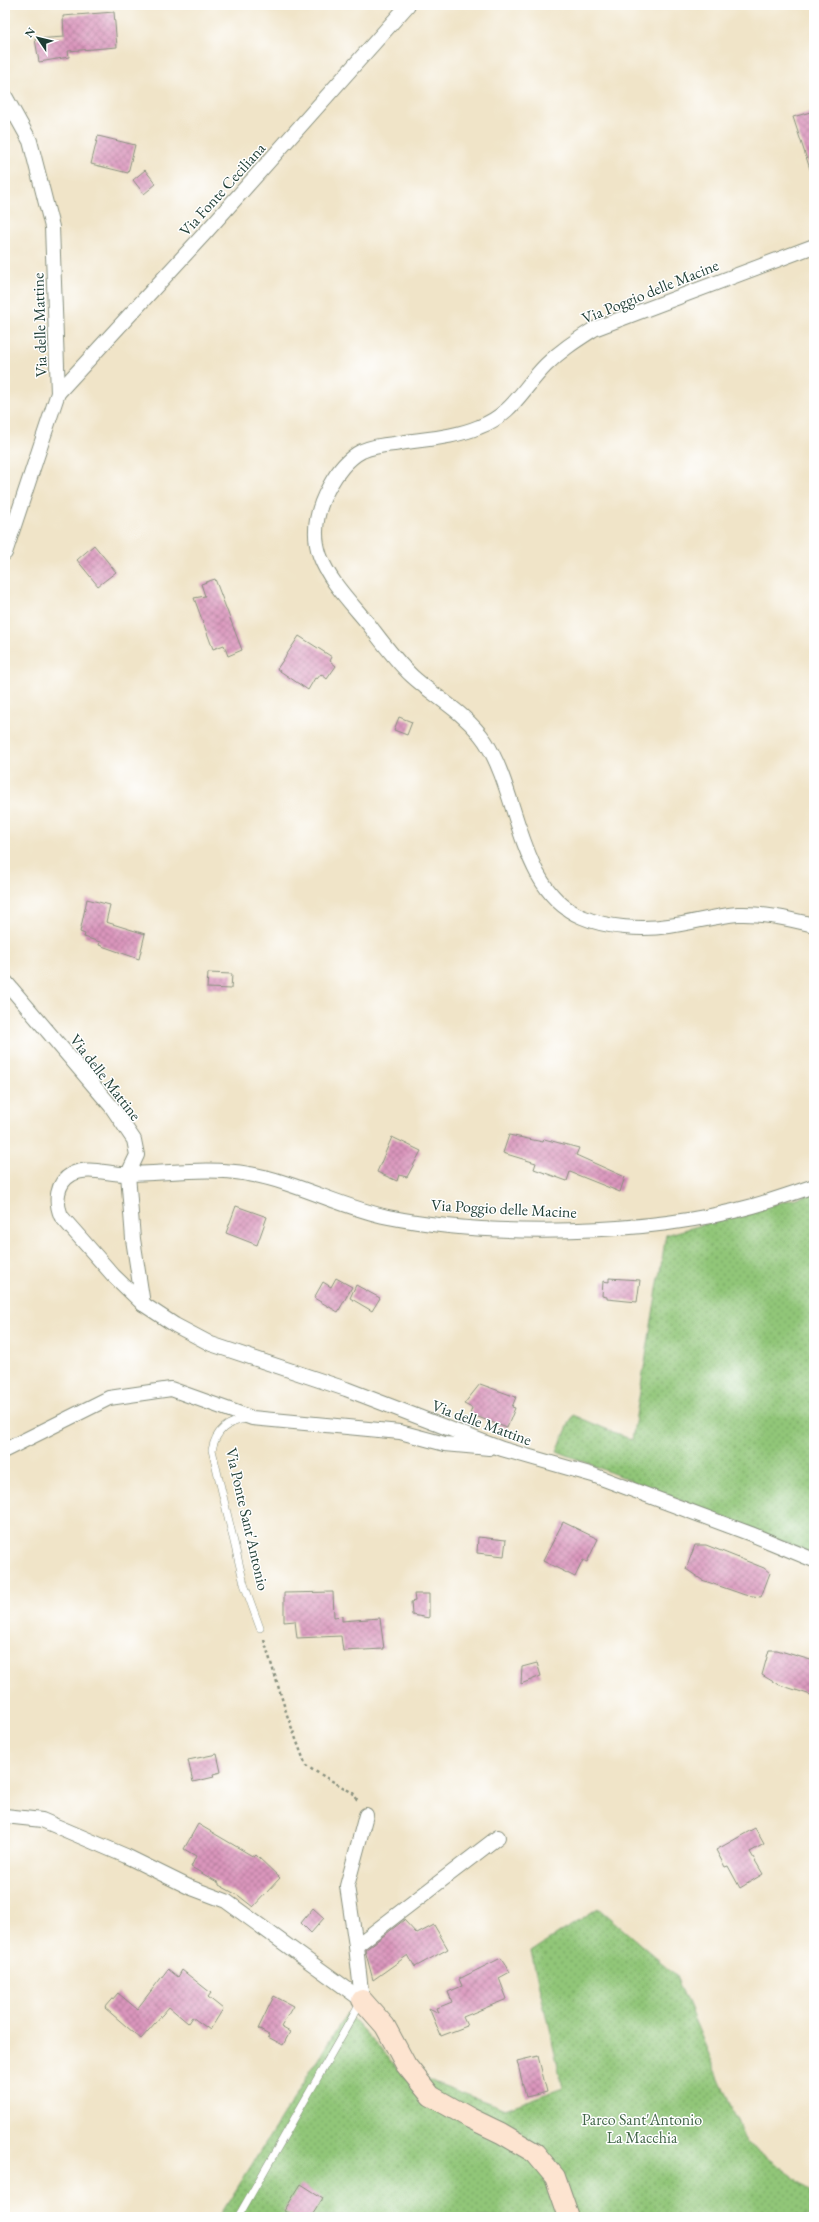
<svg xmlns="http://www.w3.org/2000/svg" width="819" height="2222" font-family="'EB Garamond',serif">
  <defs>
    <pattern id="grass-dots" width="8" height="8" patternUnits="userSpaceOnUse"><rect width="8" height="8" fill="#91c678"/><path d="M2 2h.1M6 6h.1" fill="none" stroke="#76a263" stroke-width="1.8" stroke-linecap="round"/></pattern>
    <pattern id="building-cross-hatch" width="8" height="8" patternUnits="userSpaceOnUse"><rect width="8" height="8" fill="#da95bc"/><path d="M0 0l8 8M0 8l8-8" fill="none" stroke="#b07b9a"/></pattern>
  </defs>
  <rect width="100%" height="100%" fill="#fff"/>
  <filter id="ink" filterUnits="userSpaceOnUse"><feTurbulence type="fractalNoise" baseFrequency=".025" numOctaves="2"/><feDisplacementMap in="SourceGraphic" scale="8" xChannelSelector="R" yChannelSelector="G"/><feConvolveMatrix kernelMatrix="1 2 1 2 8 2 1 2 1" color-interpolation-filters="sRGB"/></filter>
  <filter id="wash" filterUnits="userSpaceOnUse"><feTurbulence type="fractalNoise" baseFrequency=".012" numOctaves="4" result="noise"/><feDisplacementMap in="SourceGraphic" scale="16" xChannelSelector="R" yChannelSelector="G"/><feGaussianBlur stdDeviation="0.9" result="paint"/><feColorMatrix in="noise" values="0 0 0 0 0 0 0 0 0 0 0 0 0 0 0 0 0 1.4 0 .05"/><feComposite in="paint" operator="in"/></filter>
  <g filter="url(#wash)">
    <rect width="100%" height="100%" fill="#f0e4c8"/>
    <!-- grass -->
    <g fill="url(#grass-dots)" stroke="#588256">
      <polygon points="814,1193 814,1554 557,1451 573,1415 632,1440 666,1235"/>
      <polygon points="598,1908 675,1974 746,2142 814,2193 814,2217 219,2217 347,2013 399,2069 505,2109 563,2088 531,1952"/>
    </g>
    <g id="blocks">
      <!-- building -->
      <g fill="url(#building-cross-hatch)">
        <polygon points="114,12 117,47 68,51 69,57 39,62 35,39 64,37 63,16"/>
        <polygon points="814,111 814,172 811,172 793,117"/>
        <polygon points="98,136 135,145 128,173 91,164"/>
        <polygon points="145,170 156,184 144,194 133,180"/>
        <polygon points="94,545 116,572 98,586 77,560"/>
        <polygon points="215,579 242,650 228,656 224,645 213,649 194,598 205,596 201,584"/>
        <polygon points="299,636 332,657 330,661 336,666 327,679 321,674 317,679 315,678 308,690 277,669"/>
        <polygon points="399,717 412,722 407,735 394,730"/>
        <polygon points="87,899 110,905 106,922 145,934 139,959 99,945 100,942 84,937 85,934 80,932"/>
        <polygon points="208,973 232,974 231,989 207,988"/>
        <polygon points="509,1135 543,1142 544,1139 579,1148 576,1155 625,1177 620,1192 570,1172 567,1181 534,1169 536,1163 503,1153"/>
        <polygon points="392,1137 421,1151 407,1177 399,1175 397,1181 377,1172"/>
        <polygon points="236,1206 267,1217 257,1245 226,1233"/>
        <polygon points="336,1278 352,1287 338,1312 314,1298 323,1282 331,1287"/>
        <polygon points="609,1278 640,1280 637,1302 607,1299 607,1297 602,1296 603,1281 609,1282"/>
        <polygon points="356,1285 380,1298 372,1311 350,1298"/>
        <polygon points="480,1384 516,1397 512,1407 515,1408 507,1428 470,1414 472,1408 464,1404"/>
        <polygon points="563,1522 598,1539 587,1562 583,1560 575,1577 543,1561"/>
        <polygon points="478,1537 506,1540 504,1556 477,1553"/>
        <polygon points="695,1545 706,1545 764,1568 770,1573 761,1597 745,1595 702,1580 686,1569"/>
        <polygon points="333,1592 334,1617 342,1616 342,1621 380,1618 384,1649 343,1651 341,1636 297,1638 295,1621 284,1622 284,1593"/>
        <polygon points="414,1594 429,1594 429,1618 412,1615 411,1602 415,1601"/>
        <polygon points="769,1650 777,1650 814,1661 814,1696 777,1684 762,1675"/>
        <polygon points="537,1663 541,1676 521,1684 522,1667"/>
        <polygon points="217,1754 221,1772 213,1774 214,1777 193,1782 188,1760"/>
        <polygon points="198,1824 254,1857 256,1855 280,1878 253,1907 239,1896 219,1885 219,1883 191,1867 196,1856 184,1849"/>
        <polygon points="755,1828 764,1844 750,1852 763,1874 740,1888 728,1866 725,1867 716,1850"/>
        <polygon points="313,1908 324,1918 311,1933 301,1923"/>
        <polygon points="404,1920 417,1934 434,1925 448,1949 415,1967 408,1955 373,1980 365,1950"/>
        <polygon points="501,1958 510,1972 499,1978 507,1999 463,2017 467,2026 441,2036 429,2008 439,2013 437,2008 452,2002 448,1992 462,1986 459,1979"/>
        <polygon points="168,1969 178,1977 182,1970 211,1993 208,1997 223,2009 210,2030 192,2017 188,2023 169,2007 141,2039 105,2008 118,1993 137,2009"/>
        <polygon points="274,1996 293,2006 281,2027 290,2032 283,2045 268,2037 269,2035 258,2029"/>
        <polygon points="538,2056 547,2092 526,2097 517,2061"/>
        <polygon points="301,2184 323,2198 311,2217 294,2217 284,2211"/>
      </g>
    </g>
  </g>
  <g filter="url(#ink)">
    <use href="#blocks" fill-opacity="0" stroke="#88907e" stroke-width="1"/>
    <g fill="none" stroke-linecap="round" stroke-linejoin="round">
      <defs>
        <g id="lane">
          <path d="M 246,1419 C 227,1422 216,1430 212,1450 L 244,1584 L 260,1628"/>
          <polyline points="238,2217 361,2002"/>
        </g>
        <g id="street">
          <polyline points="5,96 30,141 52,227 58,393 5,553"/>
          <path d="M 814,246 L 594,329 C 577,340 561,350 546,365 C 523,388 512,415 479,427 C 453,438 422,439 394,444 C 383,445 371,447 362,451 C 348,458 336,474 329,487 C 295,549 333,581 370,626 C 383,643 396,661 412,676 C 436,698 466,713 485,741 C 520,794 518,890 582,917 C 607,928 642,930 669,926 C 692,923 714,916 738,914 C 764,913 789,919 814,925"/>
          <polyline points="58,393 206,232 408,5"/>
          <polyline points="5,981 111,1106 134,1140 137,1155 128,1174 133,1239 143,1304"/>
          <path d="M 814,1186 C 794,1193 773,1200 753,1206 C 649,1235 494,1238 388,1217 C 340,1207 297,1182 249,1174 C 207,1166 166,1174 124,1174 C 109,1174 87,1166 72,1174 C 56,1183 55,1201 61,1216 L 113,1275 L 143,1304 L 175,1325 L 211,1344 L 346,1389 L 502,1449 L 593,1475 L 751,1534 L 814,1560"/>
          <polyline points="5,1450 109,1398 171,1389 252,1418 400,1432 445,1444 489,1448"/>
          <polyline points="5,1816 42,1820 126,1856 189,1887 226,1901 362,2000"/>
          <polyline points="356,1946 498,1837"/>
          <polyline points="362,2000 356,1946 347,1886 366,1815"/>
        </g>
        <polyline id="secondary" points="362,2000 385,2026 406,2065 431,2096 470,2118 501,2133 535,2153 555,2177 569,2217"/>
      </defs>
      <!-- lane casing -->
      <use href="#lane" stroke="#88907e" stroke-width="8"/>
      <!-- street casing -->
      <use href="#street" stroke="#88907e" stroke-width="16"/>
      <!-- secondary casing -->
      <use href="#secondary" stroke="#88907e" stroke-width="22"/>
      <!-- path -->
      <polyline stroke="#88907e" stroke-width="2.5" stroke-dasharray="3 3" stroke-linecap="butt" points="264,1640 287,1715 306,1766 353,1793 358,1801"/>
      <!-- lane -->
      <use href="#lane" stroke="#fff" stroke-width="7"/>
      <!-- street -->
      <use href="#street" stroke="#fff" stroke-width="14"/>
      <!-- secondary -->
      <use href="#secondary" stroke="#fde4d0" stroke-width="20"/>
    </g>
  </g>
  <g text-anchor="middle" stroke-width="3" stroke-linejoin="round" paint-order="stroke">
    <!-- street labels -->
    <g font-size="16" fill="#1f3d34" stroke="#fff">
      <text transform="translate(222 189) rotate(-48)" y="6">Via Fonte Ceciliana</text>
      <text transform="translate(650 291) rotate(-22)" y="6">Via Poggio delle Macine</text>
      <text transform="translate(39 325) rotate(-92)" y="6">Via delle Mattine</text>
      <text transform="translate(106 1077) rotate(52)" y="6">Via delle Mattine</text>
      <text transform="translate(504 1208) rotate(3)" y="6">Via Poggio delle Macine</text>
      <text transform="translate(482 1422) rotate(20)" y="6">Via delle Mattine</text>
      <text transform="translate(248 1519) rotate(77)" y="6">Via Ponte Sant'Antonio</text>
    </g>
    <!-- park labels -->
    <g font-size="16" fill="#416648" stroke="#fff">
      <text x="642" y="2125">Parco Sant'Antonio<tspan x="642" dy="18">La Macchia</tspan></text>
    </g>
  </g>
  <!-- margin -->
  <rect width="819" height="2222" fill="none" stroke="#fff" stroke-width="20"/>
  <!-- north arrow -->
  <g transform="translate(38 38) rotate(305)" stroke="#ffffff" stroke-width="3" paint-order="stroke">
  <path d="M0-3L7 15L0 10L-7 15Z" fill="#1f3d34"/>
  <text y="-6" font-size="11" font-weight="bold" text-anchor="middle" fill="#1f3d34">N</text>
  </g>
</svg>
